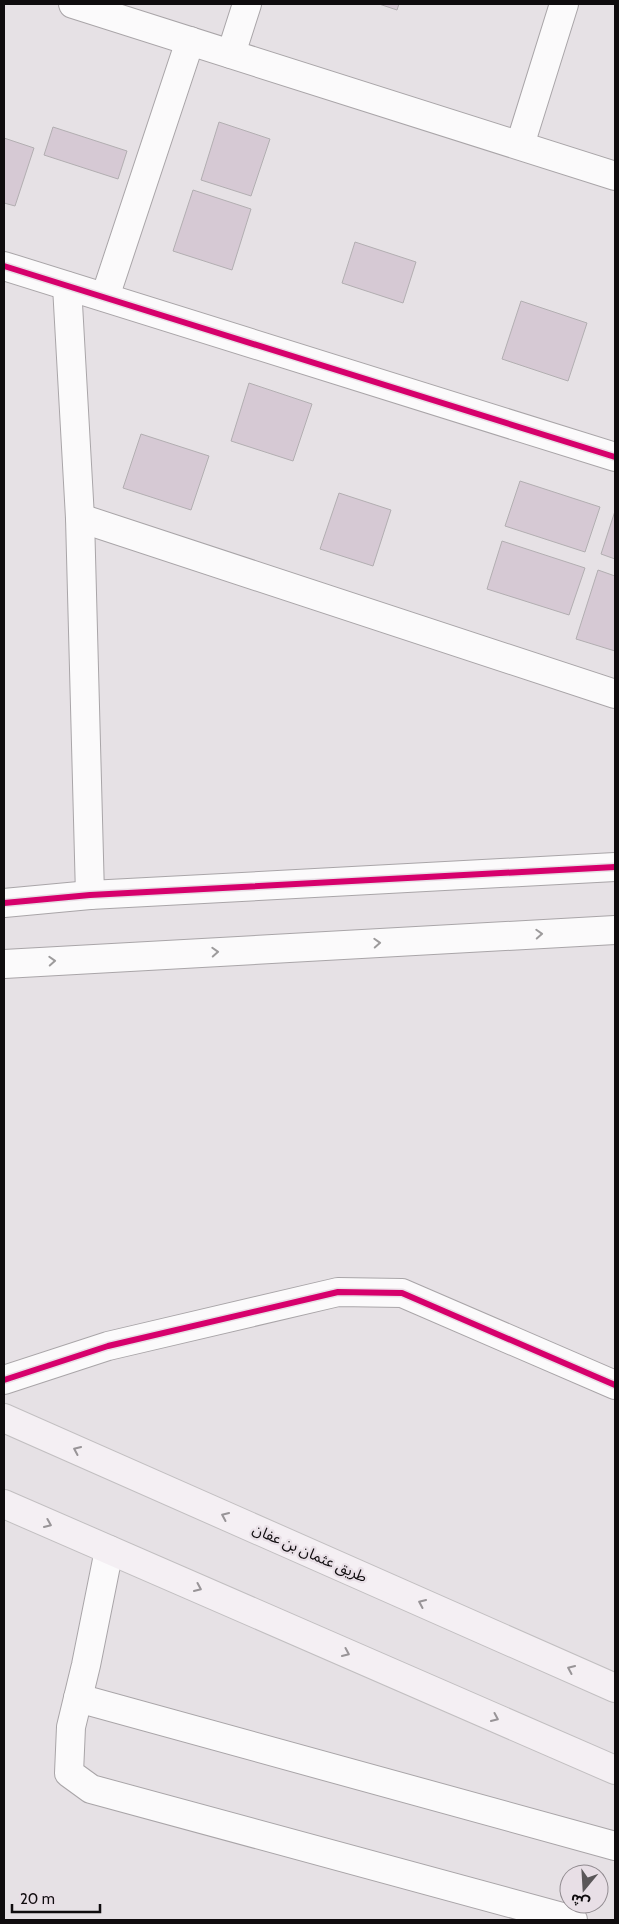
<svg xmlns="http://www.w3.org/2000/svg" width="619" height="1924" font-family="Cabin,'Noto Sans Arabic',sans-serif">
  <rect width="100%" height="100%" fill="#e6e1e5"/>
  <!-- building -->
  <g fill="#d6c9d4" stroke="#b2aeb1">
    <polygon points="379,4 399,4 397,10"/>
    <polygon points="219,122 270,139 251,196 201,180"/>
    <polygon points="53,127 127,151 118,179 44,155"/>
    <polygon points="4,138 34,148 15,206 4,203"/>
    <polygon points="193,190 251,209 232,270 173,251"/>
    <polygon points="355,242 416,262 403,303 342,283"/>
    <polygon points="521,301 587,323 568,381 502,359"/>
    <polygon points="249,383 312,404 293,461 231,441"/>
    <polygon points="141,434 209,456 191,510 123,488"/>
    <polygon points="520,481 600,507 585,552 505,526"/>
    <polygon points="339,493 391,510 373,566 320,549"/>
    <polygon points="615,511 615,559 601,554"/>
    <polygon points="502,541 585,568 569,615 487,589"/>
    <polygon points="598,570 615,576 615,651 576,639"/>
  </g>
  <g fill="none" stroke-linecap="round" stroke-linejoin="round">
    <defs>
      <g id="minor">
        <polyline points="73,4 615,176"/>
        <polyline points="231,54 247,4"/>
        <polyline points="520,145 564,4"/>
        <polyline points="4,266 615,457"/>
        <polyline points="67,286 80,518 90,895"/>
        <polyline points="105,297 190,41"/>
        <polyline points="80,518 615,694"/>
        <polyline points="4,903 90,895 615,867"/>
        <polyline points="4,964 615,930"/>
        <polyline points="4,1380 108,1346 338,1292 402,1293 615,1385"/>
        <polyline points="109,1550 86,1665 71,1727 69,1773 91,1789 573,1920"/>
        <polyline points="78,1698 615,1846"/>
      </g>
      <g id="major">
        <polyline points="4,1418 615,1688"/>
        <polyline points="4,1504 615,1770"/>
      </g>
    </defs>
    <!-- minor casing -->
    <use href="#minor" stroke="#a9a5a8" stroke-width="30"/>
    <!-- major casing -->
    <use href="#major" stroke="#c2bfc1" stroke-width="30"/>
    <!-- minor -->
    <use href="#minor" stroke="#fbfafb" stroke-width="28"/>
    <!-- major -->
    <use href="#major" stroke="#f4eff3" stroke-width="28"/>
    <defs>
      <g id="cycleway">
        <polyline points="4,266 615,457"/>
        <polyline points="4,903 90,895 615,867"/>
        <polyline points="4,1380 108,1346 338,1292 402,1293 615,1385"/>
      </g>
    </defs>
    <!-- cycleway casing -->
    <use href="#cycleway" stroke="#e8dfe6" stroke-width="9"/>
    <!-- cycleway -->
    <use href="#cycleway" stroke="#d6006c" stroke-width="6"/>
  </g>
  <!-- one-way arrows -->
  <defs><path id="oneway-chevron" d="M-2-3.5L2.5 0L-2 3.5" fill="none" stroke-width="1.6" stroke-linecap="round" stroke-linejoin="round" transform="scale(1.25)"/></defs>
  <g stroke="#9d9b9c">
    <use href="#oneway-chevron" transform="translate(539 934) rotate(-3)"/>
    <use href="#oneway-chevron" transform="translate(377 943) rotate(-3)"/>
    <use href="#oneway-chevron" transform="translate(215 952) rotate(-3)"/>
    <use href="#oneway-chevron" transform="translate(52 961) rotate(-3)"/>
  </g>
  <g stroke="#989497">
    <use href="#oneway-chevron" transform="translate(77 1450) rotate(-156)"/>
    <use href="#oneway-chevron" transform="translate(225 1516) rotate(-156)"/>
    <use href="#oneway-chevron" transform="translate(48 1524) rotate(23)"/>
    <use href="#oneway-chevron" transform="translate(198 1588) rotate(24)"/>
    <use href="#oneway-chevron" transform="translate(422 1603) rotate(-156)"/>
    <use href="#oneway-chevron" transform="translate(346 1653) rotate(24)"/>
    <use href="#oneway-chevron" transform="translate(571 1669) rotate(-156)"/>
    <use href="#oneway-chevron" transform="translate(495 1718) rotate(24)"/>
  </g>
  <g text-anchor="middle" stroke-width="4.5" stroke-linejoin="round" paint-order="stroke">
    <!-- street labels -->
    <g font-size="15" fill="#0f0c0e" stroke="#e8dfe6">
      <text transform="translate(310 1553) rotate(24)" y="5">طريق عثمان بن عفان</text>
    </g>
  </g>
  <!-- border -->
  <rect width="619" height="1924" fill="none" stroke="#0f0c0e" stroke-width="10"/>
  <!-- north arrow -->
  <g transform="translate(584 1889) rotate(198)"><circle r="24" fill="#e8dfe6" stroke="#918b90"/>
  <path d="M0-4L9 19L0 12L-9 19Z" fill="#5a5759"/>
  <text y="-8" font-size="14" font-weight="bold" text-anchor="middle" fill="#0f0c0e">ش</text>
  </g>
  <!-- scale -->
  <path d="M12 1904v8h88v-8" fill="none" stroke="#0f0c0e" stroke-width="2.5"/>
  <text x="20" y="1904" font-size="15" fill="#0f0c0e" stroke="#e8dfe6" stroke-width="4" paint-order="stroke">20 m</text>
</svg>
